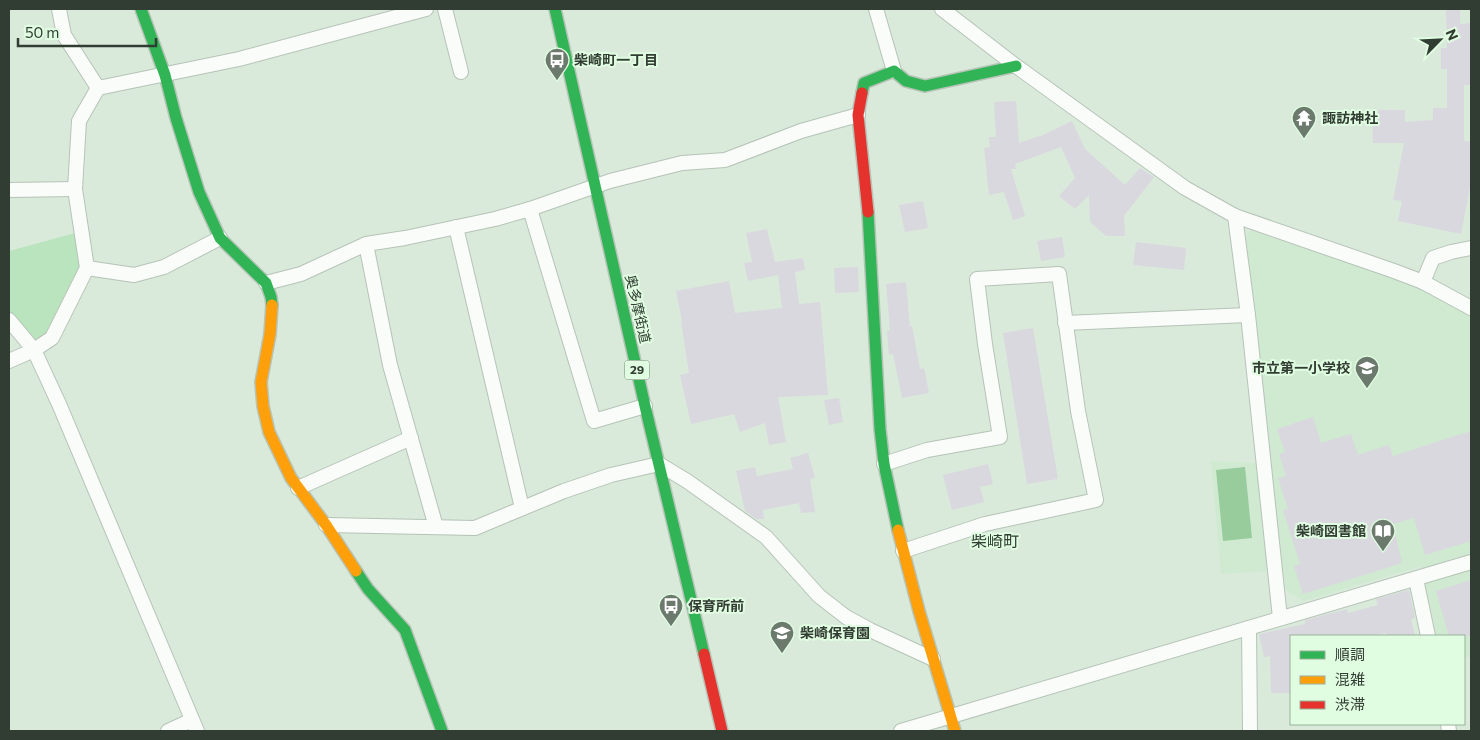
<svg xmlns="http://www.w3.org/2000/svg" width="1480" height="740" font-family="Commissioner,'Noto Sans JP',sans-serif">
  <rect width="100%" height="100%" fill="#d9eada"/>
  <!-- built -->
  <polygon fill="#cfead1" points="1251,230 1417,287 1471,317 1471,656 1464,658 1464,636 1437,636 1421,566 1304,601 1286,590 1283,570 1221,574 1211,461 1272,464 1246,237"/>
  <!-- green -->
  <polygon fill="#bae4bd" points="79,232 85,263 49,334 30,342 9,317 9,251"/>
  <!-- water -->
  <polygon fill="#98cc9c" points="1245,467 1252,538 1223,541 1216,470"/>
  <!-- building -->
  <g fill="#dad8df">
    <polygon points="1446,9 1460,9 1460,24 1471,23 1471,85 1464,85 1464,141 1471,142 1471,182 1461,234 1398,221 1402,201 1393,200 1404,143 1373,143 1372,122 1378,122 1378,110 1405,110 1405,122 1433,120 1433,108 1447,108 1447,69 1441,69 1441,48 1447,48"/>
    <polygon points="1016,101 1019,143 1039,136 1039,137 1072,121 1085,149 1125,185 1140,168 1154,177 1124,216 1125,236 1106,236 1090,222 1089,195 1075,209 1059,196 1075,178 1061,147 1015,164 1016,169 1011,169 1025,216 1013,220 1004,192 989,195 984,148 990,147 989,137 996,137 994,102"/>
    <polygon points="923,201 928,228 905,232 899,205"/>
    <polygon points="767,229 775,262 803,258 805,270 795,272 799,304 820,302 828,395 778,397 786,442 769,445 765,423 740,432 734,414 691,424 680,375 689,373 681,321 682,321 676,291 729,281 735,313 782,308 778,275 748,281 744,263 752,262 746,233"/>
    <polygon points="1062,237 1065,257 1041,261 1037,241"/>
    <polygon points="1136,242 1186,248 1184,270 1133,265"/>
    <polygon points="858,267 859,292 835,293 834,268"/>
    <polygon points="906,282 910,327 912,326 920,369 924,368 929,393 902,398 893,354 889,355 887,331 890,330 886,284"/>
    <polygon points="1033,328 1058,479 1027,484 1003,333"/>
    <polygon points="839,398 843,422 829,425 824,400"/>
    <polygon points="1313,417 1321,443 1351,434 1358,455 1389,445 1393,456 1471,431 1471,541 1425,555 1414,518 1393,524 1402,563 1303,594 1294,566 1300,564 1283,510 1288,509 1278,478 1286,476 1279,454 1285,452 1277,429"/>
    <polygon points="808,453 815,478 810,479 815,512 801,513 799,503 763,510 764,519 756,519 745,511 736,471 755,467 757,476 793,469 790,458"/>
    <polygon points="988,464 993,484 980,487 984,502 952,510 943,475"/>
    <polygon points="1471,580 1471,636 1449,636 1436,591"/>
    <polygon points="1409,590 1415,618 1411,619 1415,636 1387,636 1386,633 1371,636 1291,636 1291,693 1271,693 1270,656 1264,657 1259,634 1305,624 1305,620 1347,609 1348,613 1378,605 1376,599"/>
  </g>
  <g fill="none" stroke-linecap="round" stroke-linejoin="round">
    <defs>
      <g id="street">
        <polyline points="59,9 64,35 98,88"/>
        <polyline points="445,9 461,72"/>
        <polyline points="876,9 894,71"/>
        <polyline points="942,9 1016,66 1185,188 1235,216 1394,271 1423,282 1471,308"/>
        <polyline points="98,88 79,121 75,189 87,268 52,338 34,350 59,404 197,731"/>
        <polyline points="98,88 239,59 426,9"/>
        <polyline points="9,190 75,189"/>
        <polyline points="530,209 594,421 645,406"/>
        <polyline points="1235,216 1248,315 1280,618"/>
        <polyline points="456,227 522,508"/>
        <polyline points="366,244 390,365 436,527"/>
        <polyline points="87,268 134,275 164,267 220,238"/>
        <polyline points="1423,282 1433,258 1451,252 1471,248"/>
        <polyline points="266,283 301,274 366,244 405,238 495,219 530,209 610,181 682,163 725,160 801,131 858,115"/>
        <polyline points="9,320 34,350 9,361"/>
        <polyline points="1065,323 1248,315"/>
        <polyline points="884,464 927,450 1000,437 985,344 977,279 1059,274 1078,411 1096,500 985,524 903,551"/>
        <polyline points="298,488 411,438"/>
        <polyline points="326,525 475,528 564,491 611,475 659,464 687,481 766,537 819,596 846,617 870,630 933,659"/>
        <polyline points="1416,579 1428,636"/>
        <polyline points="1249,628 1250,731"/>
        <polyline points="1448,724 1449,731"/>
        <polyline points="168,731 192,720"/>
        <polyline points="901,731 1471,562"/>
      </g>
      <g id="fast">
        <polyline points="141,9 165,75 176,118 199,192 220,238 266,283 271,297 272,305"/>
        <polyline points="555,9 645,406 704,654"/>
        <polyline points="862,93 864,83 894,71 906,81 925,86 1016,66"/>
        <polyline points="868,212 880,429 884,464 898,530"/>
        <polyline points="356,571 368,589 405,630 442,731"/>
      </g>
      <g id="slow">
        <polyline points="272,305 270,334 261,382 263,406 269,432 291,478 326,525 356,571"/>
        <polyline points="898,530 919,611 955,731"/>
      </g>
      <g id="jam">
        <polyline points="862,93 858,115 868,212"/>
        <polyline points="704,654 722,731"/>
      </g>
    </defs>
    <!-- street casing -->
    <use href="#street" stroke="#b6c3b7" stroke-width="16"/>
    <!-- fast casing -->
    <use href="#fast" stroke="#b6c3b7" stroke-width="14"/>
    <!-- slow casing -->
    <use href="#slow" stroke="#b6c3b7" stroke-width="14"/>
    <!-- jam casing -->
    <use href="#jam" stroke="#b6c3b7" stroke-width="14"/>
    <!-- street -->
    <use href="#street" stroke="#f9fcf9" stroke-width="14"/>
    <!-- fast -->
    <use href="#fast" stroke="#30b455" stroke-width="11"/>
    <!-- slow -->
    <use href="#slow" stroke="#ff9f0a" stroke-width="11"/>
    <!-- jam -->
    <use href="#jam" stroke="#e5322d" stroke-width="11"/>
  </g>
  <!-- icons -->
  <defs>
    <symbol id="bus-pin" viewBox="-11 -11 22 30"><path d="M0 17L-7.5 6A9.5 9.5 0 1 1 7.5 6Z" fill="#6c796d" stroke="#e0fde1"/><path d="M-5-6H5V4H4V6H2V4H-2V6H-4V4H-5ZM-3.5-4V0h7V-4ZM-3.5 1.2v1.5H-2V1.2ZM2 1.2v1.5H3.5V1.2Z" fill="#fff"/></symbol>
    <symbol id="temple-pin" viewBox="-11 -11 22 30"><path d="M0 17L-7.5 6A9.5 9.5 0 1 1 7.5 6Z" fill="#6c796d" stroke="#e0fde1"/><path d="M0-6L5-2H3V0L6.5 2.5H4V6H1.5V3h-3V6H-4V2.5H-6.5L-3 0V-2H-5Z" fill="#fff"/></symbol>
    <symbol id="school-pin" viewBox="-11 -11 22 30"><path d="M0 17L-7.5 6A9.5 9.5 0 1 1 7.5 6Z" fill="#6c796d" stroke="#e0fde1"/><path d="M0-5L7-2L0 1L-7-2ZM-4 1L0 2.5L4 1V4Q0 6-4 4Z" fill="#fff"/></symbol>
    <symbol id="library-pin" viewBox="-11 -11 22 30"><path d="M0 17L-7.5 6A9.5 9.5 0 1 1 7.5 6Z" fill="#6c796d" stroke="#e0fde1"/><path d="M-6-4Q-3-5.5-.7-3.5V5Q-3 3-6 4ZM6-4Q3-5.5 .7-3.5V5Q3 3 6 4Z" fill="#fff"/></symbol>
  </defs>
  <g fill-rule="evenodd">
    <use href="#bus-pin" x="543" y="46" width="28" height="38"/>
    <use href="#temple-pin" x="1290" y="104" width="28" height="38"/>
    <use href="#school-pin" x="1353" y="354" width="28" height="38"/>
    <use href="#library-pin" x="1369" y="517" width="28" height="38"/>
    <use href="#bus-pin" x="657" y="592" width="28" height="38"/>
    <use href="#school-pin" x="768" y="619" width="28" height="38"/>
  </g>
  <g text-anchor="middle" stroke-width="4" stroke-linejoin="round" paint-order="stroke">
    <!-- shield labels -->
    <rect fill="#e0fde1" stroke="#667666" stroke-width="1" x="624.5" y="360.5" width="25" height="19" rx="4"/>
    <g font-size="12" font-weight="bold" fill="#313c32">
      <text x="637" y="374">29</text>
    </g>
    <!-- poi labels -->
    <g font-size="14" font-weight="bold" fill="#313c32" stroke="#e0fde1" text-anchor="start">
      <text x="574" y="65">柴崎町一丁目</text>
      <text x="1322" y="123">諏訪神社</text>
      <text x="1350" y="373" text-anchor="end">市立第一小学校</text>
      <text x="1366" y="536" text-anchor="end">柴崎図書館</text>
      <text x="688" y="611">保育所前</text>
      <text x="800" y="638">柴崎保育園</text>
    </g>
    <!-- street labels -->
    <g font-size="14" fill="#313c32" stroke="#e0fde1">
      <text transform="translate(638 309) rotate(77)" y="5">奥多摩街道</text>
    </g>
    <!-- quarter labels -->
    <g font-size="16" fill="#313c32" stroke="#e0fde1">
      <text x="995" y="547">柴崎町</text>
    </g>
  </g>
  <!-- border -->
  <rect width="1480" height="740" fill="none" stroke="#313c32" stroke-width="20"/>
  <!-- legend -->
  <rect x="1290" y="635" width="175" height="90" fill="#e0fde1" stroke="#9ab09b"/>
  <rect x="1300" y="651" width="25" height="8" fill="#30b455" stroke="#9ab09b"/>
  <text x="1335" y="660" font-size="15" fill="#313c32">順調</text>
  <rect x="1300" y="676" width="25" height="8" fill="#ff9f0a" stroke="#9ab09b"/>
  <text x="1335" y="685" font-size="15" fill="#313c32">混雑</text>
  <rect x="1300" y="701" width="25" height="8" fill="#e5322d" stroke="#9ab09b"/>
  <text x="1335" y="710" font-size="15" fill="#313c32">渋滞</text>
  <!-- north arrow -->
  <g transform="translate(1440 40) rotate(66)" stroke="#e0fde1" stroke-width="4" paint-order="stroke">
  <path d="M0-4L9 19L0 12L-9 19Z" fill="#313c32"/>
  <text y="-8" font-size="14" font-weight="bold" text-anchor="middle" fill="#313c32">N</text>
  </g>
  <!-- scale -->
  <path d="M18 38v8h138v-8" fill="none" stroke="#313c32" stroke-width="2.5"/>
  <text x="25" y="38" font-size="15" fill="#313c32" stroke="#e0fde1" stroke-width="4" paint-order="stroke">50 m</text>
</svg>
